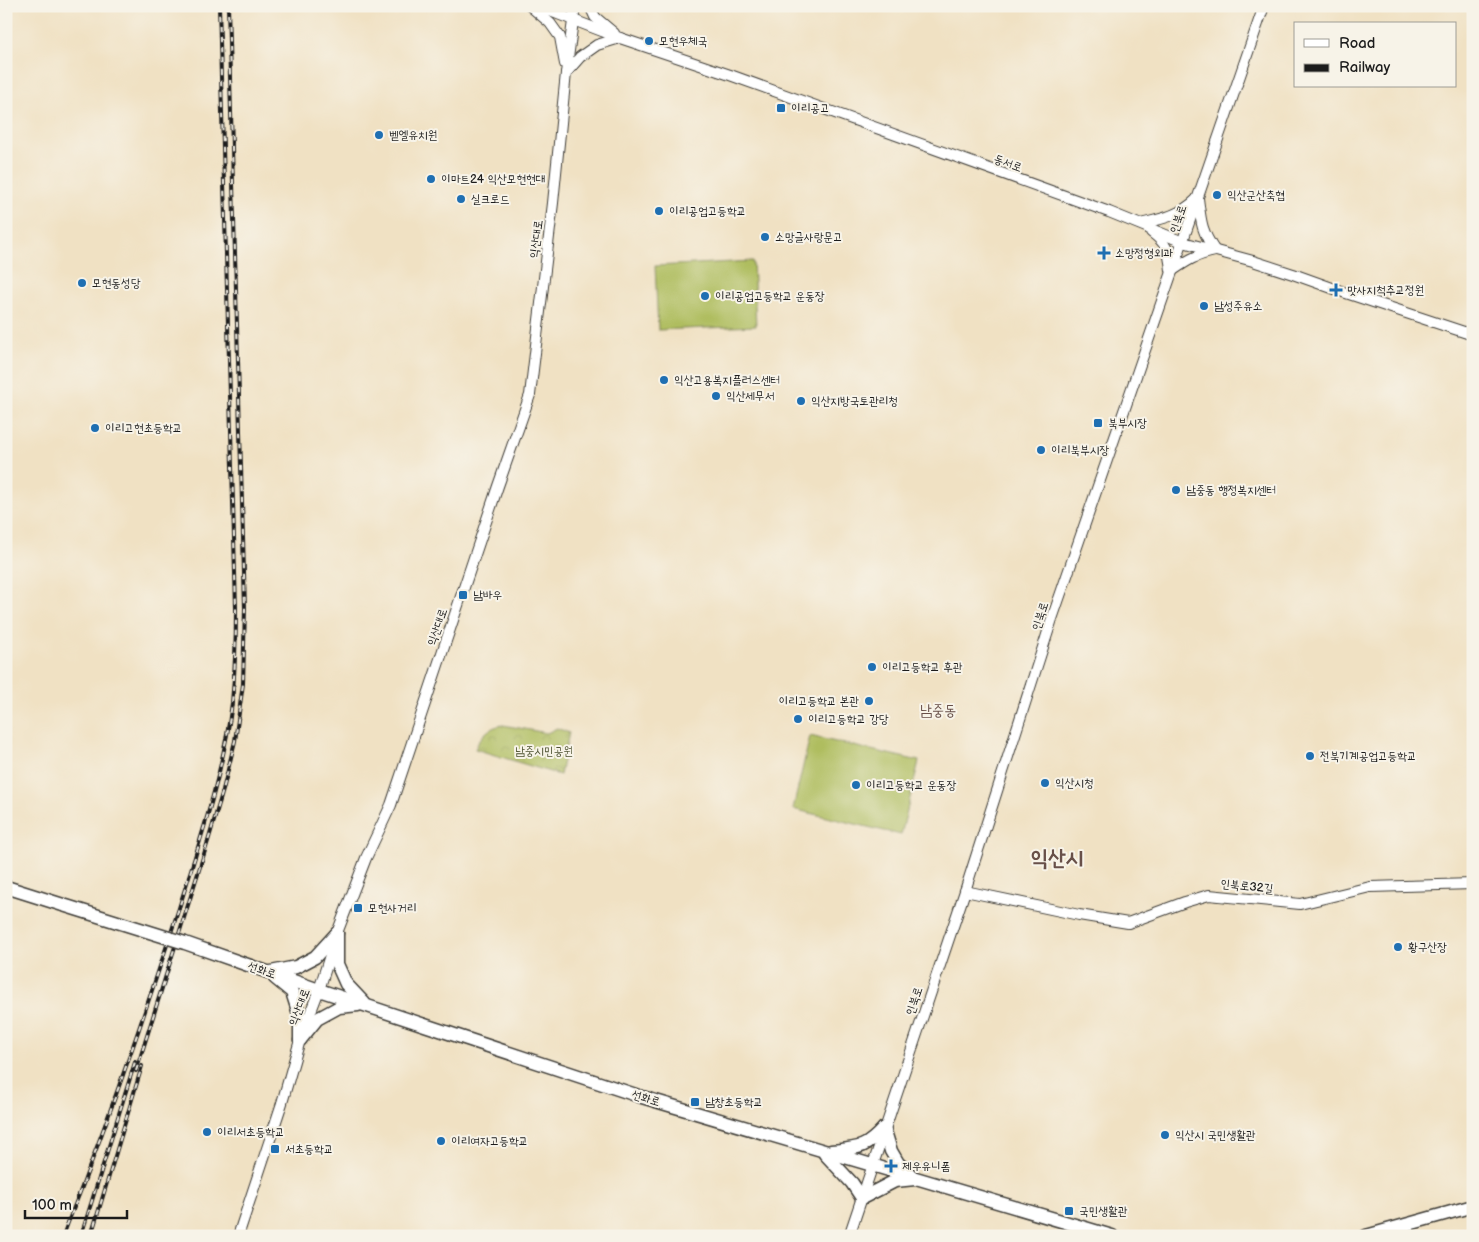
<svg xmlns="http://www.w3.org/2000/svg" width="1479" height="1242" font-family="'Balsamiq Sans','Poor Story',sans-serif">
  <defs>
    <pattern id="park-crowns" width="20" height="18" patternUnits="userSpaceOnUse" patternTransform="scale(1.25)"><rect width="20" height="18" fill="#afbd5f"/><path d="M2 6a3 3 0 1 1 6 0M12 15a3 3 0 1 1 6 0" fill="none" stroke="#96a252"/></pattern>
  </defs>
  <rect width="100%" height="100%" fill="#f7f3e8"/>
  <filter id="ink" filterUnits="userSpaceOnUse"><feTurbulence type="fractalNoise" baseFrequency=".02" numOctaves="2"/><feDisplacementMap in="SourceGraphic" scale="10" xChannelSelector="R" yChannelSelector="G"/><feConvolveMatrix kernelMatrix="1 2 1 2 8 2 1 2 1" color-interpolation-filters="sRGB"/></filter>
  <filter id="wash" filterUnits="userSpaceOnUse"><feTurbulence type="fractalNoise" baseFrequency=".0096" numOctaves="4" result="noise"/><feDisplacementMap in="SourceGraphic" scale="20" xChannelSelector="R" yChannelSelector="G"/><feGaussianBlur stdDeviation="1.12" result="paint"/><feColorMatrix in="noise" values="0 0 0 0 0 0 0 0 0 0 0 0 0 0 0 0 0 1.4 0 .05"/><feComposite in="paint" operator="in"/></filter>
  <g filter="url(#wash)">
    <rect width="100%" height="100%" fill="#f0e1c3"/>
    <!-- grass -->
    <g fill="#afbd5f" stroke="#666c3e">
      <polygon points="753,261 756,326 658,330 655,266"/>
      <polygon points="810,736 919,761 901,835 793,809"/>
    </g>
    <!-- park -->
    <path fill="url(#park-crowns)" stroke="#666c3e" d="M 503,725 L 547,733 L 557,728 L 569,733 L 560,775 L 475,749 C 481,736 488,727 503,725 Z"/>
  </g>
  <g filter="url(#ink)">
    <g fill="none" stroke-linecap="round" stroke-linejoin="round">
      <defs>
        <g id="minor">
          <polyline points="530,6 550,23 560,37 565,64"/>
          <polyline points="537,6 620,38 730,75 1109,212 1183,242 1253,261 1293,274 1346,293 1473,335"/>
          <polyline points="590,6 595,17 614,33"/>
          <polyline points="566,73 580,57 597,45 620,38"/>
          <path d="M 1140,224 C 1163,219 1181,215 1198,198 C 1201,222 1201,230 1215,251 C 1196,255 1188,260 1172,271"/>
          <path d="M 1151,232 C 1167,244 1169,250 1171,270"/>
          <polyline points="965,891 1079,915 1128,923 1185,902 1209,895 1300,904 1370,887 1473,884"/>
          <polyline points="238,1236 282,1103 300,1040 319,990 337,933 366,858 391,805 498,486 530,395 553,203 566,73 575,6"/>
          <polyline points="849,1236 965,891 1052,619 1264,6"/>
        </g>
        <g id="major">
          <polyline points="6,887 63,905"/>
          <polyline points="337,933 337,964 346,984 364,1003"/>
          <polyline points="185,943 319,990 642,1097 1112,1236"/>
          <polyline points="271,972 296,967 315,957 337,933"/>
          <polyline points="275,978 292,992 300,1017 300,1040"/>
          <polyline points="300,1040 317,1019 339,1007 358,1005"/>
          <path d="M 831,1151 C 859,1148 865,1149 884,1128"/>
          <polyline points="825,1154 852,1183 862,1198 895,1181 915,1179 898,1163 891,1151 884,1128"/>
          <polyline points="1366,1236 1473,1206"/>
        </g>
      </defs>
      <!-- minor casing -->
      <use href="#minor" stroke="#3c3a35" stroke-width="12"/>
      <!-- major casing -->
      <use href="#major" stroke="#3c3a35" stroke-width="15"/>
      <!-- minor -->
      <use href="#minor" stroke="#fff" stroke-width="10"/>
      <!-- major -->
      <use href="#major" stroke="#fff" stroke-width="12"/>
      <defs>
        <g id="rail">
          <polyline points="136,1071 209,838 223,790 235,741 243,684 245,608 228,6"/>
          <path d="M 63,1236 C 70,1216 79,1196 86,1176 C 120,1087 150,998 179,908 C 200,841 223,773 232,703 C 235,671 236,640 236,608 L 219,6"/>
          <polyline points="81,1236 135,1062"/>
          <polyline points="91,1236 142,1066"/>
        </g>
      </defs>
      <!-- rail casing -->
      <use href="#rail" stroke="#1c1c1c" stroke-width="4"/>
      <!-- rail -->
      <use href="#rail" stroke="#f7f3e8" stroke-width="2" stroke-dasharray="5.5" stroke-linecap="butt"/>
      <defs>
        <polyline id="major-bridge" points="63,905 185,943"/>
      </defs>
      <!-- major-bridge casing -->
      <use href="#major-bridge" stroke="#3c3a35" stroke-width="15" stroke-linecap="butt"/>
      <!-- major-bridge -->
      <use href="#major-bridge" stroke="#fff" stroke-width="12"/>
    </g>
  </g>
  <!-- markers -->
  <g fill="#1f6fb2" stroke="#f7f3e8" stroke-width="2">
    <circle cx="649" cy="41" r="5"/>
    <rect x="776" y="103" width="10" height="10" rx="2.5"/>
    <circle cx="379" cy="135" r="5"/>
    <circle cx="431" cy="179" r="5"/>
    <circle cx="1217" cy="195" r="5"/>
    <circle cx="461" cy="199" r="5"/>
    <circle cx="659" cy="211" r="5"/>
    <circle cx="765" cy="237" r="5"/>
    <path d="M1101.5 245.5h5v5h5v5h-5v5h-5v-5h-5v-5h5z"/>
    <circle cx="82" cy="283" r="5"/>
    <path d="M1333.5 282.5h5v5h5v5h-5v5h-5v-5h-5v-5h5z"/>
    <circle cx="705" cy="296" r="5"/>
    <circle cx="1204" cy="306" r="5"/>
    <circle cx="664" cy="380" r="5"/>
    <circle cx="716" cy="396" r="5"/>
    <circle cx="801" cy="401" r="5"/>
    <rect x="1093" y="418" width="10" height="10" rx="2.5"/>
    <circle cx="95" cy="428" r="5"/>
    <circle cx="1041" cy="450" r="5"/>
    <circle cx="1176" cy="490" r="5"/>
    <rect x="458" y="590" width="10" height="10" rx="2.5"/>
    <circle cx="872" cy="667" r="5"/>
    <circle cx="869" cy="701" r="5"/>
    <circle cx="798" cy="719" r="5"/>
    <circle cx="1310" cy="756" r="5"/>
    <circle cx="1045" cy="783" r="5"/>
    <circle cx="856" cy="785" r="5"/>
    <rect x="353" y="903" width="10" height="10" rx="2.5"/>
    <circle cx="1398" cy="947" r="5"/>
    <rect x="690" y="1097" width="10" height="10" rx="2.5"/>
    <circle cx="207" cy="1132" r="5"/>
    <circle cx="1165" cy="1135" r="5"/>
    <circle cx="441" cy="1141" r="5"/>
    <rect x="270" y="1144" width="10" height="10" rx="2.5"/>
    <path d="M888.5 1158.5h5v5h5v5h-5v5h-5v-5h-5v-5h5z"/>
    <rect x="1064" y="1206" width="10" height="10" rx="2.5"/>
  </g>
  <g text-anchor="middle" stroke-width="4" stroke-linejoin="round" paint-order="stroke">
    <!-- poi labels -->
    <g font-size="12" fill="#1c1c1c" stroke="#f7f3e8" text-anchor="start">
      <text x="659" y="45">모현우체국</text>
      <text x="791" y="112">이리공고</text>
      <text x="389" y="139">벧엘유치원</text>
      <text x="441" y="183">이마트24 익산모현현대</text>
      <text x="1227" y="199">익산군산축협</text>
      <text x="471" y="203">실크로드</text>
      <text x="669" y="215">이리공업고등학교</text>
      <text x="775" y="241">소망글사랑문고</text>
      <text x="1115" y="257">소망정형외과</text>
      <text x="92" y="287">모현동성당</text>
      <text x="1347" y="294">맛사지척추교정원</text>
      <text x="715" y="300">이리공업고등학교 운동장</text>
      <text x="1214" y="310">남성주유소</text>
      <text x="674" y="384">익산고용복지플러스센터</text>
      <text x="726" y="400">익산세무서</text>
      <text x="811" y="405">익산지방국토관리청</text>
      <text x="1108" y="427">북부시장</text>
      <text x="105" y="432">이리고현초등학교</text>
      <text x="1051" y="454">이리북부시장</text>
      <text x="1186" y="494">남중동 행정복지센터</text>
      <text x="473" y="599">남바우</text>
      <text x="882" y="671">이리고등학교 후관</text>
      <text x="859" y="705" text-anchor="end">이리고등학교 본관</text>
      <text x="808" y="723">이리고등학교 강당</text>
      <text x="1320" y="760">전북기계공업고등학교</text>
      <text x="1055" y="787">익산시청</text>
      <text x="866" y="789">이리고등학교 운동장</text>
      <text x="368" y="912">모현사거리</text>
      <text x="1408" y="951">황구산장</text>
      <text x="705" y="1106">남창초등학교</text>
      <text x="217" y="1136">이리서초등학교</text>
      <text x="1175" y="1139">익산시 국민생활관</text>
      <text x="451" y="1145">이리여자고등학교</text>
      <text x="285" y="1153">서초등학교</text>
      <text x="902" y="1170">제우유니폼</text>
      <text x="1079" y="1215">국민생활관</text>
    </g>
    <!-- street labels -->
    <g font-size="12" fill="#1c1c1c" stroke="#f7f3e8">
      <text transform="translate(1008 163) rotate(20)" y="4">동서로</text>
      <text transform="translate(1178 219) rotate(-71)" y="4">인북로</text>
      <text transform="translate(536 239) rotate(-83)" y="4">익산대로</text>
      <text transform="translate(1040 616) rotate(-72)" y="4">인북로</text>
      <text transform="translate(437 627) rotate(-71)" y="4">익산대로</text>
      <text transform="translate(1247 886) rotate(6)" y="4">인북로32길</text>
      <text transform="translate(262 970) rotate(19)" y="4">선화로</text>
      <text transform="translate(914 1001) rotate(-71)" y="4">인북로</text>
      <text transform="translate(299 1007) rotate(-69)" y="4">익산대로</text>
      <text transform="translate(646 1098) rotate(17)" y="4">선화로</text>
    </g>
    <!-- park labels -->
    <g font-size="12" fill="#4f5433" stroke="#f7f3e8">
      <text x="544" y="755">남중시민공원</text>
    </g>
    <!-- quarter labels -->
    <g font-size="15" fill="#685049" stroke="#f7f3e8">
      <text x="938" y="715">남중동</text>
    </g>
    <!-- town labels -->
    <g font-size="22" font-weight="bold" fill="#685049" stroke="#f7f3e8">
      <text x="1057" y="865">익산시</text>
    </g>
  </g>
  <!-- margin -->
  <rect width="1479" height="1242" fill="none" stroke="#f7f3e8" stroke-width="25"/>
  <!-- legend -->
  <rect x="1294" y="22" width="162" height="65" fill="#f7f3e8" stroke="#9f9d96"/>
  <rect x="1304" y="39" width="25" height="8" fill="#ffffff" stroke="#9f9d96"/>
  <text x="1339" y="48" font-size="15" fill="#1c1c1c">Road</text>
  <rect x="1304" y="64" width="25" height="8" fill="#1c1c1c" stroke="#9f9d96"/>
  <text x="1339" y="72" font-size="15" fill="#1c1c1c">Railway</text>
  <!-- scale -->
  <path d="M25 1210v8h102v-8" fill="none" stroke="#1c1c1c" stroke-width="2.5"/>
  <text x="32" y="1210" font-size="15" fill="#1c1c1c" stroke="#f7f3e8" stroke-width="4" paint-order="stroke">100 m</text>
</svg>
